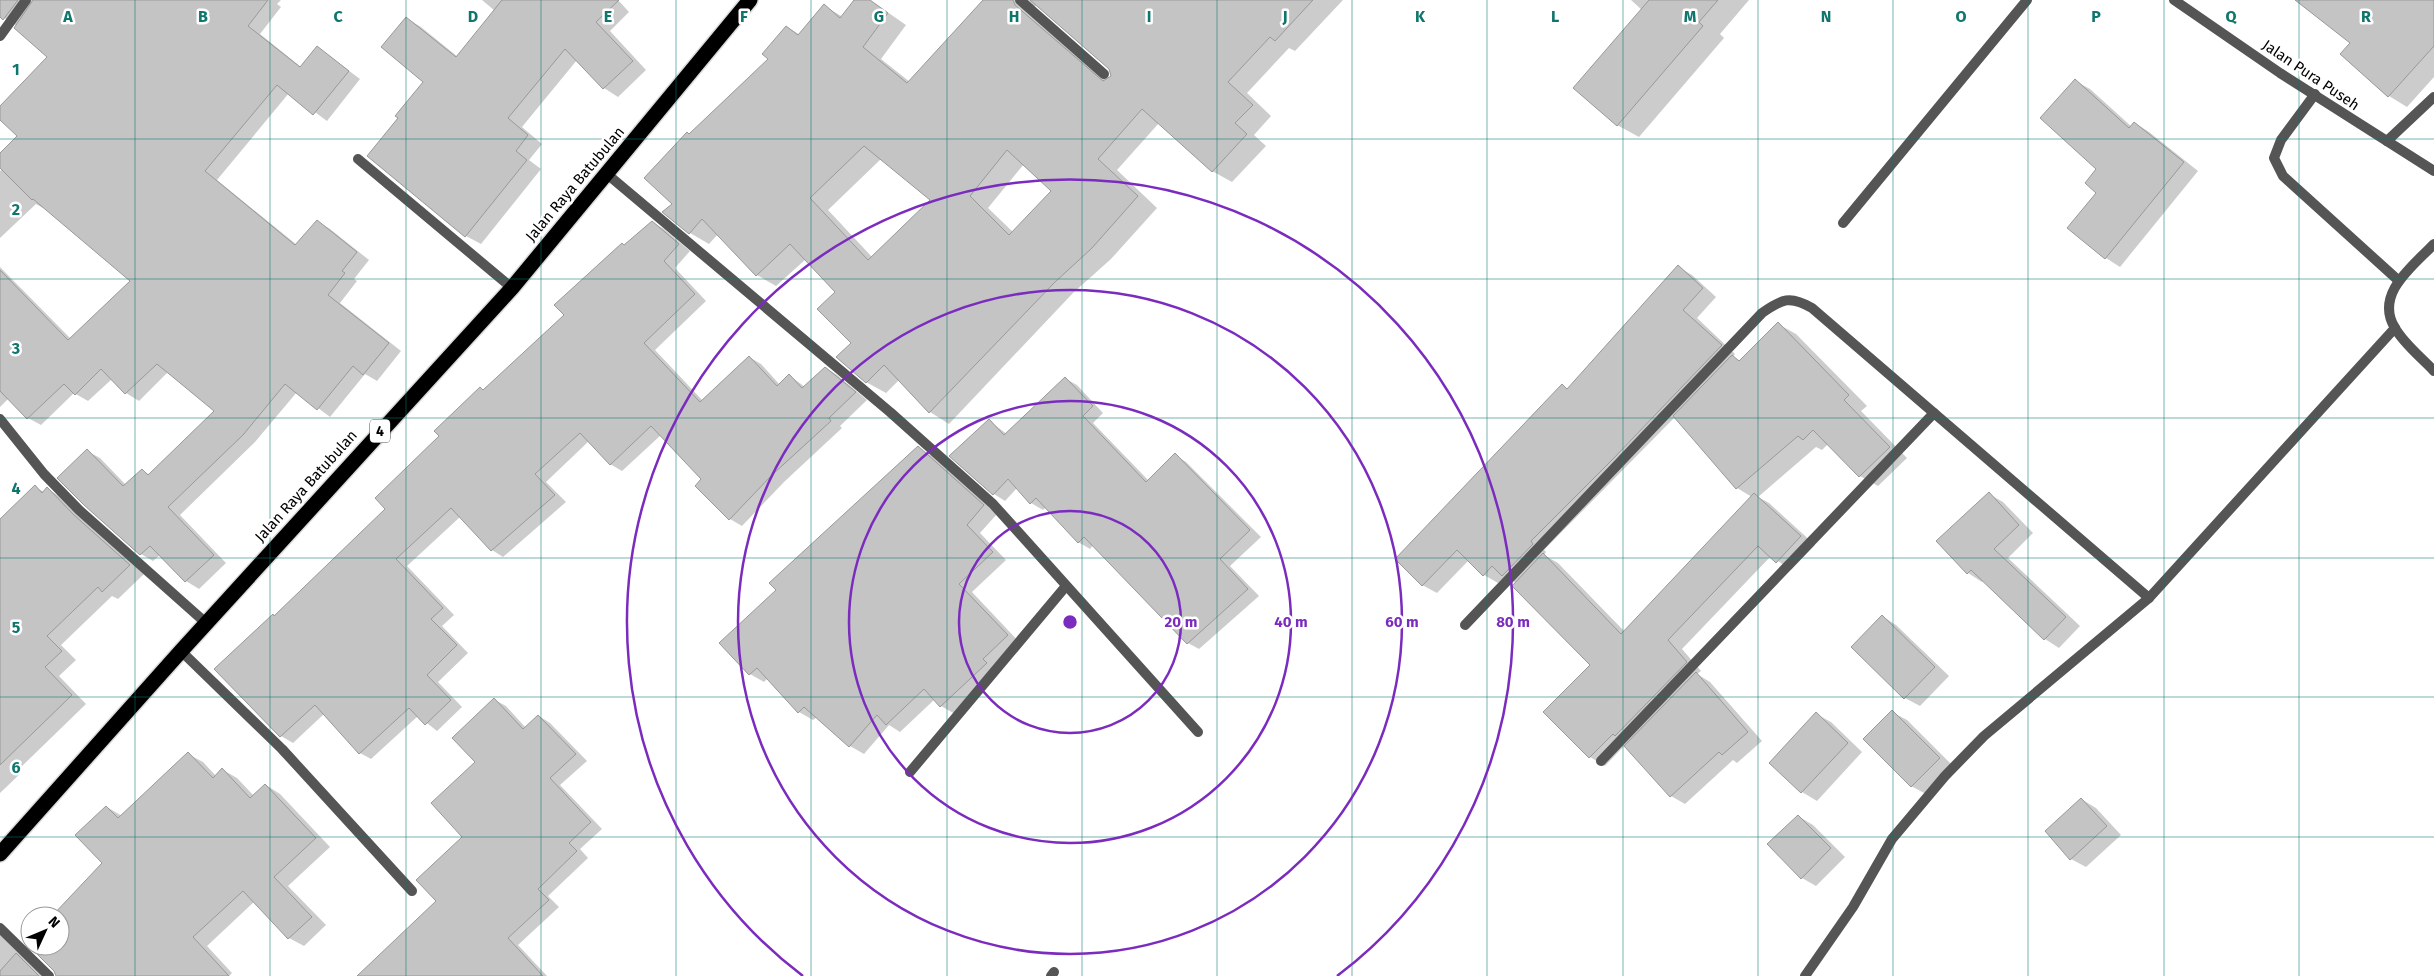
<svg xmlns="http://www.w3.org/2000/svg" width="2434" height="976" font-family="'Fira Sans',sans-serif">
  <rect width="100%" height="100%" fill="#fff"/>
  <!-- shadow -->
  <g fill="#0003" fill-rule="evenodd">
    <polygon points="0,0 281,0 277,4 281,7 260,34 301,67 317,47 360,79 327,121 289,93 217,180 297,245 317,221 330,229 369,260 354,279 357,281 340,303 401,351 377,381 365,374 330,417 297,392 255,442 180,515 226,563 199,589 186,581 160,555 153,561 141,554 87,451 100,458 126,485 142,470 150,475 216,411 168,372 139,401 126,393 112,379 88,401 74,393 41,425 28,418 9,398 0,407 0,267 71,339 131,281 45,207 43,208 36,204 0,238 0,171 3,169 0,166 0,155 19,136 0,118 0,108 49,56 17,26 0,15"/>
    <polygon points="482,0 618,0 629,12 610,31 646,70 618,97 604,88 577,60 522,127 542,144 529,160 541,169 481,244 466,236 369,156 425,82 406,18 421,27 458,57 495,11"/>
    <path d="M 855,0 L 870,0 L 906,25 L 881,59 L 910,82 L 985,0 L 1343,0 L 1295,51 L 1289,48 L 1247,93 L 1271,116 L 1254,135 L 1266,146 L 1232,182 L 1212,171 L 1159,123 L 1117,170 L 1157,208 L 1111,259 L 1073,293 L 949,424 L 930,412 L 899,380 L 886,393 L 866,382 L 837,292 L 806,259 L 776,286 L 757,275 L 718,234 L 709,244 L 690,233 L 673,204 L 689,135 L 770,59 L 787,27 L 800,35 L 824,6 L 843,17 ZM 1037,4 L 1110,68 L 1112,75 L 1107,81 L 1035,18 L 1032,10 ZM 881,159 L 932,200 L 872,257 L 828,210 ZM 1024,164 L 1053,191 L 1013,232 L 988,208 Z"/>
    <polygon points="1631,0 1749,0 1720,34 1724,38 1639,137 1617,125 1642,10"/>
    <polygon points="2303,0 2434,0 2434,77 2407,107 2389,96 2352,43"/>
    <polygon points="2075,81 2090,89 2132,127 2135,123 2149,132 2198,171 2120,267 2106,258 2069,228 2098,193 2098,169"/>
    <polygon points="652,222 664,229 690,251 675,268 706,301 655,350 703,401 749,357 761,364 780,385 790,376 805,387 826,368 837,375 867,400 840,426 842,428 784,482 742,526 730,519 703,479 661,435 622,471 610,464 589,441 546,482 566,502 503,557 492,550 460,517 407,566 454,615 442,626 468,653 438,682 462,707 437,731 418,716 371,759 360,753 324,714 293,743 281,736 216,669 275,617 387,509 484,391 566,315 625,246"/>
    <path d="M 1678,267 L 1692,275 L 1716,297 L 1697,318 L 1735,354 L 1733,357 L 1741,361 L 1778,324 L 1796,334 L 1867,406 L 1861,411 L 1907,458 L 1878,486 L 1860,476 L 1828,444 L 1822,450 L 1816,447 L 1758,497 L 1769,503 L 1815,545 L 1791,570 L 1771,556 L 1682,649 L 1701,671 L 1697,674 L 1710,682 L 1762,741 L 1737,763 L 1733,760 L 1685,804 L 1671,796 L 1625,745 L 1605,766 L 1590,757 L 1545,712 L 1591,665 L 1516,583 L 1505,576 L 1498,583 L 1484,575 L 1469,560 L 1437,593 L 1422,585 L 1562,386 L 1569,390 ZM 1675,417 L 1737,488 L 1752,497 L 1625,632 L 1558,563 L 1544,555 L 1546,552 L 1544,550 Z"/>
    <polygon points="1066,379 1077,385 1103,413 1093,423 1149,481 1175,455 1186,462 1261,537 1230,566 1259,596 1199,649 1188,643 1093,545 1090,549 1078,542 1046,507 1043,510 1031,503 1017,488 1005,501 994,494 951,456 989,421 1007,434"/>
    <polygon points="918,448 932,456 997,514 980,533 1006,560 972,592 1021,644 955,714 941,706 935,699 900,732 889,725 864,754 850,746 817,717 813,720 799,712 768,678 764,682 750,674 778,590"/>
    <polygon points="35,487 44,492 48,489 62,498 144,574 118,599 112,596 61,645 76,660 59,676 86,704 19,769 22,772 0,793 0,521"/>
    <polygon points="1989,494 2003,502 2033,533 2008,558 2080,626 2059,648 2045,639 1984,580 1982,582 1968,573"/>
    <polygon points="1882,616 1896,625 1949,676 1920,706 1905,698 1853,647"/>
    <polygon points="495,700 506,706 526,728 539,716 550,723 587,761 560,785 602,829 580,849 588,858 548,896 559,907 518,945 547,976 358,976 438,901 464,837 477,762"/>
    <polygon points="1892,712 1907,720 1954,767 1926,794 1911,786"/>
    <polygon points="1816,714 1831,722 1862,752 1817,801 1802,792 1770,763"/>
    <polygon points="188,754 203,762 216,776 223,770 237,778 254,796 266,785 280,794 330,847 288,886 326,925 304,946 289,938 255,901 207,946 232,973 229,976 66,976 54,969 27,943 30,941 30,946 60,946 60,916 53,916 103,863 107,807 122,816"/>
    <polygon points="2081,799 2096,808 2121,835 2086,867 2071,859"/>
    <polygon points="1798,816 1813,825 1845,857 1816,886 1802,878"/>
    <polygon points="0,927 42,976 0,976"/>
  </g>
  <!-- building -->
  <g fill="#c4c4c4" stroke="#999" fill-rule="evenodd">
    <polygon points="0,0 18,0 3,20 0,17"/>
    <polygon points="33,0 268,0 248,26 300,67 317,46 349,71 313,115 277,85 205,171 295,245 317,220 357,252 342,271 345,273 328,295 389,343 363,375 353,366 317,410 285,384 243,435 168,507 214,555 185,582 150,546 140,555 84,505 57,478 87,449 123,486 142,469 148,475 214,411 157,364 125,394 101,369 75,395 64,384 27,419 0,391 0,270 68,340 130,281 33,199 32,200 0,168 0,153 17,136 0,120 0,106 47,57 14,28"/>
    <polygon points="502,0 619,0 596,22 633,61 603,89 565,49 508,118 528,135 516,151 527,160 465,237 367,156 398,118 395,116 423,82 381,47 406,17 456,57"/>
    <path d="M 854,0 L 870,0 L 888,13 L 863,47 L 907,83 L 983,0 L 1013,0 L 1015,5 L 1103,81 L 1111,76 L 1109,69 L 1030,0 L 1313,0 L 1275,41 L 1270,37 L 1228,82 L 1253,105 L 1235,123 L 1247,134 L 1212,172 L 1142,109 L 1098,159 L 1138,196 L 1092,248 L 1054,283 L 929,413 L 884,365 L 866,383 L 836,357 L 851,343 L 817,309 L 835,292 L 790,244 L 756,276 L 702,219 L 689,234 L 662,212 L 672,204 L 644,178 L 687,132 L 689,134 L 768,59 L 762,54 L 786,26 L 798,35 L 824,4 L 840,18 ZM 864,146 L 930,200 L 868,260 L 810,198 ZM 1007,150 L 1051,191 L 1009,235 L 970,196 Z"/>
    <polygon points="1649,0 1718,0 1699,22 1703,26 1617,126 1573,88"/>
    <polygon points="2295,0 2434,0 2434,46 2388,97 2340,54 2350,43"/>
    <polygon points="2075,79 2129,128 2134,122 2184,162 2105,259 2067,228 2096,193 2085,183 2096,169 2040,118"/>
    <polygon points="652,221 679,244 664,261 695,294 644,343 700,402 749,356 777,386 789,374 802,388 825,367 856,392 829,418 831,421 772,475 729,520 695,486 701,479 651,426 610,465 580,433 535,474 555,495 491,551 451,508 396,559 443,608 431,619 457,645 427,675 451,700 425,725 409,708 359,754 315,705 280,737 214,669 273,614 274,616 385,509 375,498 439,436 434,431 480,387 483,390 564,315 554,305 622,243 624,245"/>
    <polygon points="1678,265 1703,288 1683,310 1722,345 1613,459 1531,541 1533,544 1502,576 1492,566 1483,576 1457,550 1422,586 1395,559 1562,384 1567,389"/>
    <polygon points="1778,322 1849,395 1844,400 1890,447 1859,477 1813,430 1803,440 1798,436 1736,489 1673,416 1732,355 1739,361"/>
    <polygon points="1065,377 1093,406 1083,416 1146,482 1175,453 1250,530 1220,559 1248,589 1187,644 1084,537 1078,543 1036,498 1030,504 1008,479 993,495 949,456 989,419 1004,435"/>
    <polygon points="918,446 984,505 967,525 993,552 959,584 1008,635 983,659 987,663 940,707 924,689 886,725 877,715 849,747 804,707 798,713 757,668 749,675 719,643 776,590 769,583"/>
    <polygon points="35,485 42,493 47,487 74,515 130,565 102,592 98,587 47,636 62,651 45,667 72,695 0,765 0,519"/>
    <polygon points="1989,492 2019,525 1994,549 2066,617 2044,640 1971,570 1967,574 1936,541"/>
    <polygon points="1754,493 1801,536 1776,563 1758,546 1668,640 1687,662 1615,736 1613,734 1589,758 1543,712 1590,665 1512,586 1543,553 1621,634"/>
    <polygon points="1882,615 1935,667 1904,699 1851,647"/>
    <polygon points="1696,672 1748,732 1722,755 1719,752 1670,797 1624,746"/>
    <polygon points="494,698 523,729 538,715 576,754 550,778 591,822 569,843 577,851 538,889 549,900 508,938 543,976 357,976 436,901 416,880 462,837 431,803 475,762 452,738"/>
    <polygon points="1892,710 1940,758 1911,787 1863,739"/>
    <polygon points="1816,712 1848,743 1801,793 1769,763"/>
    <polygon points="188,752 213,778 222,768 250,798 265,784 316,838 274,877 312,917 288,939 243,891 193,937 229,976 56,976 54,971 26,943 30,939 30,946 60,946 60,916 52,916 102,863 75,835 106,806 118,818"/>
    <polygon points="2081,798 2107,826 2070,860 2045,831"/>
    <polygon points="1798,815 1831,848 1801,879 1767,844"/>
    <polygon points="16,953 39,976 0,976 0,971"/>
  </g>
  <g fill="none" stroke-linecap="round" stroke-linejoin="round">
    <defs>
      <polyline id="highway" points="0,854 181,651 512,288 750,0"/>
    </defs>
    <!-- highway casing -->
    <use href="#highway" stroke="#dbdbdb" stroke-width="18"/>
    <!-- lane -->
    <g stroke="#555" stroke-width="10">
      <polyline points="2315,94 2281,140 2274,158 2283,176 2399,281"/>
      <polyline points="2387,141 2434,97"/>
      <polyline points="1843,223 2027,0"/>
    </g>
    <!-- street -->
    <g stroke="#555" stroke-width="10">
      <polyline points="1020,0 1104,74"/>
      <polyline points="2174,0 2280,73 2434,171"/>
      <polyline points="0,36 26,0"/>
      <polyline points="358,159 512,288"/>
      <polyline points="607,174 890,412 993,504 1198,732"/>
      <path d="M 2434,244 C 2413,266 2374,294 2395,328 C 2404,344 2422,358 2434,371"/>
      <polyline points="0,419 44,474 79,510 206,623"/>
      <path d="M 1465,625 L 1762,313 C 1782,299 1790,295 1812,308 L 2149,598"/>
      <polyline points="181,651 282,749 412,891"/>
      <polyline points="1601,761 1934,413"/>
      <polyline points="910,772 1066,586"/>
      <polyline points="0,928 49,976"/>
      <polyline points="1051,976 1054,972"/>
      <polyline points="1805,976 1853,907 1892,839 1945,776 1984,736 2149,598 2395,328"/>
    </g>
    <!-- highway -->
    <use href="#highway" stroke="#000" stroke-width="15"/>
  </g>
  <!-- grid -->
  <path fill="none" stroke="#0f766e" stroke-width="1" stroke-opacity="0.55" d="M 135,0 L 135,976M 270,0 L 270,976M 406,0 L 406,976M 541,0 L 541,976M 676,0 L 676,976M 811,0 L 811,976M 947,0 L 947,976M 1082,0 L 1082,976M 1217,0 L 1217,976M 1352,0 L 1352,976M 1487,0 L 1487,976M 1623,0 L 1623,976M 1758,0 L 1758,976M 1893,0 L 1893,976M 2028,0 L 2028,976M 2164,0 L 2164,976M 2299,0 L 2299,976M 0,139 L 2434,139M 0,279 L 2434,279M 0,418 L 2434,418M 0,558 L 2434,558M 0,697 L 2434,697M 0,837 L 2434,837"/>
  <!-- distance rings -->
  <g fill="none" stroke="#7b2cbf" stroke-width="2.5">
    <circle cx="1070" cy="622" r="111"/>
    <circle cx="1070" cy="622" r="221"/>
    <circle cx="1070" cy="622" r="332"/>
    <path d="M803 976A443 443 0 1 1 1337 976"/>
  </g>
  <g text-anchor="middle" stroke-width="5" stroke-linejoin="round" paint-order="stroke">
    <!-- shield labels -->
    <rect fill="#fff" stroke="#4c4c4c" stroke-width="1" x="370" y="419.5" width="20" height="23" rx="4"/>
    <g font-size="14" font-weight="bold" fill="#000">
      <text x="380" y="436">4</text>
    </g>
    <!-- street labels -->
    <g font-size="15" fill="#000" stroke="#fff">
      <text transform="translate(2311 75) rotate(34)" y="5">Jalan Pura Puseh</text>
      <text transform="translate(575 184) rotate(-50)" y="5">Jalan Raya Batubulan</text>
      <text transform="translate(306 486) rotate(-48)" y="5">Jalan Raya Batubulan</text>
    </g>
  </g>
  <g font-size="16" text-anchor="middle" font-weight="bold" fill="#0f766e" stroke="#fff" stroke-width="5" stroke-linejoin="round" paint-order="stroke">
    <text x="68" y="22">A</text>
    <text x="203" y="22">B</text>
    <text x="338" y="22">C</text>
    <text x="473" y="22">D</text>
    <text x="608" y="22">E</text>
    <text x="744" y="22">F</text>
    <text x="879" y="22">G</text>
    <text x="1014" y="22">H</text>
    <text x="1149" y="22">I</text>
    <text x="1285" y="22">J</text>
    <text x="1420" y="22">K</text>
    <text x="1555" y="22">L</text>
    <text x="1690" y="22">M</text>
    <text x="1826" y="22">N</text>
    <text x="1961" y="22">O</text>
    <text x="2096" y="22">P</text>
    <text x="2231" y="22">Q</text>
    <text x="2366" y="22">R</text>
    <text x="16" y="75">1</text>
    <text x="16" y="215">2</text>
    <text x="16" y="354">3</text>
    <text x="16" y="494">4</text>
    <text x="16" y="633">5</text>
    <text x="16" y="773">6</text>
  </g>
  <circle cx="1070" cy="622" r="8" fill="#7b2cbf" stroke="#fff" stroke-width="2.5"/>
  <g font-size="15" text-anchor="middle" font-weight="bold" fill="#7b2cbf" stroke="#fff" stroke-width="5" stroke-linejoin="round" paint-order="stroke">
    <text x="1181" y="627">20 m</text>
    <text x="1291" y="627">40 m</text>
    <text x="1402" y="627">60 m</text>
    <text x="1513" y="627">80 m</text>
  </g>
  <!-- north arrow -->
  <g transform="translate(45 931) rotate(46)"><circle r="24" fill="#ffffff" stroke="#999999"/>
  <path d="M0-4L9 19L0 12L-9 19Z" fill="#000000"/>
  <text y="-8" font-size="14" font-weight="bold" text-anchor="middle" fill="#000000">N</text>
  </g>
</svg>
